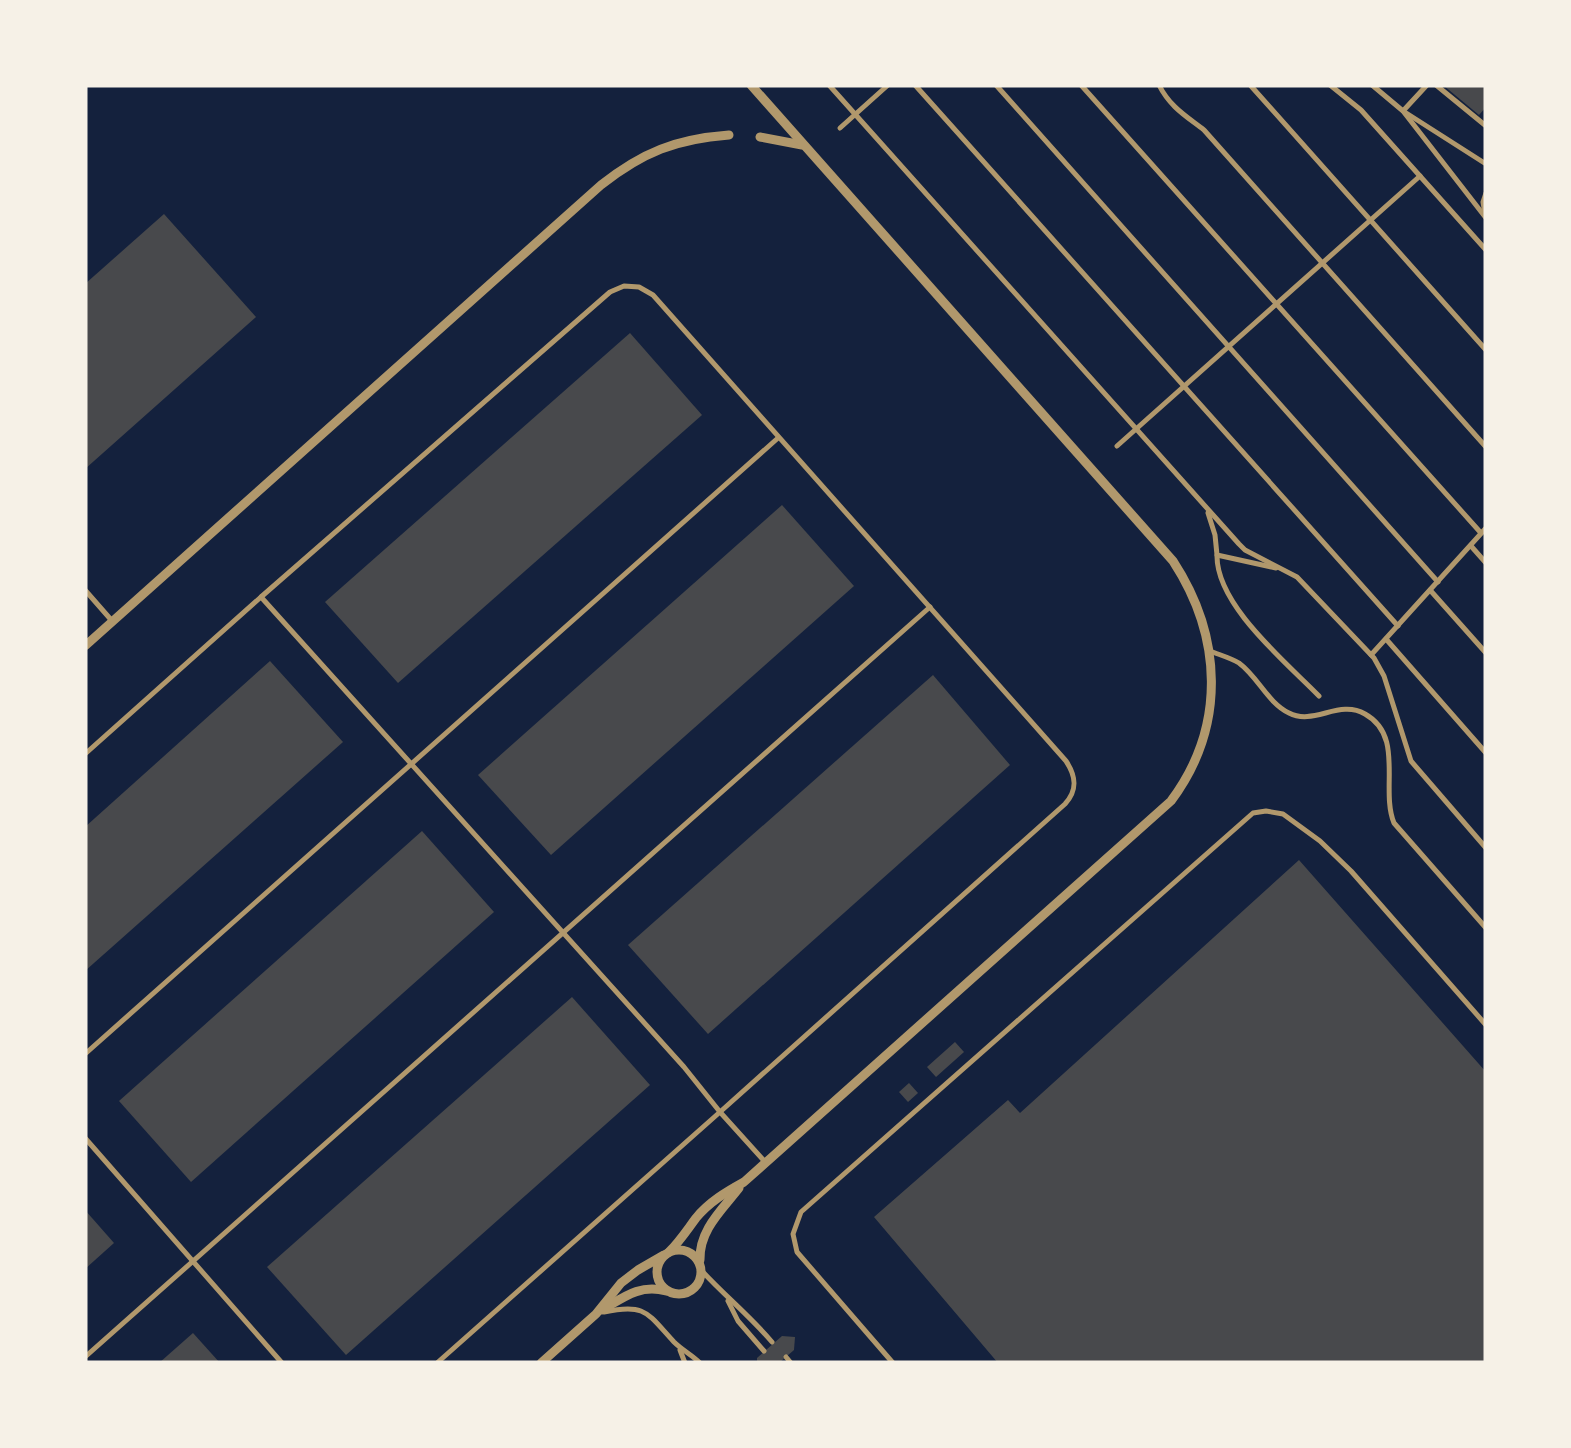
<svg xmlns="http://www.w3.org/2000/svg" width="1571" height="1448" font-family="Poppins,sans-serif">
  <rect width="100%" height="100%" fill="#14213d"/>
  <!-- building -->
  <g fill="#48494c">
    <polygon points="1443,85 1486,85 1486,107 1479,115"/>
    <polygon points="164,214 256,317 85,469 85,284"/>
    <polygon points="630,333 702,415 398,683 325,602"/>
    <polygon points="782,505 854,586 551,855 478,775"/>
    <polygon points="270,661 343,742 85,971 85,827"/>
    <polygon points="933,675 1010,765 708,1034 628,945"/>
    <polygon points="422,831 494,912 191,1182 119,1101"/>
    <polygon points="1299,860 1486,1072 1486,1363 998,1363 874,1217 1008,1100 1020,1113"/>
    <polygon points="572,997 650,1085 346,1355 267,1267"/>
    <polygon points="955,1042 964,1052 936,1077 927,1067"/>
    <polygon points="909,1083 918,1093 908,1102 899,1092"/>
    <polygon points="85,1210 114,1243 85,1269"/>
    <polygon points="193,1333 220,1363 159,1363"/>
    <polygon points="782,1336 795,1337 794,1350 779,1363 757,1363 757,1358"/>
  </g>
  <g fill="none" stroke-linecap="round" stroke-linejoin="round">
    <!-- service -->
    <g stroke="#b1986c" stroke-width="5">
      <polyline points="829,85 1239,544 1245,550 1297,577 1374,658 1384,676 1411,761 1486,848"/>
      <polyline points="915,85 1398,626"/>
      <polyline points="996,85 1438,582"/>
      <polyline points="1081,85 1481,533"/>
      <path d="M 1159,85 C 1170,107 1186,116 1204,130 L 1486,447"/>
      <polyline points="1330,85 1361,110 1486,250"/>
      <polyline points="1372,85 1403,111 1486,218"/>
      <polyline points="1427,85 1403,111 1486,164"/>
      <polyline points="1436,85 1486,126"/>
      <polyline points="1251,86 1486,350"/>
      <polyline points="840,128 888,85"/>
      <polyline points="1485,214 1483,202 1486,193"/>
      <path d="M 624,286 L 639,287 L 653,295 L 1066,761 C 1076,776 1078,790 1065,804 L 720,1112 L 684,1067 L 261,597 L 610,292 Z"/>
      <polyline points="1117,446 1420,176"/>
      <polyline points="1208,513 1215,535 1217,555 1276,568"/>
      <polyline points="1471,546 1486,563"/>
      <path d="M 1217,555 C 1216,605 1286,662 1319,696"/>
      <polyline points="85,590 113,622"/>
      <polyline points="1430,590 1486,653"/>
      <polyline points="1386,639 1486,753"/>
      <path d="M 1210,651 C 1220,655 1231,658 1239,663 C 1258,677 1268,703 1289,713 C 1314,726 1339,699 1365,714 C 1405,736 1380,789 1394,823 L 1486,928"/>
      <polyline points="1371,655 1486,528"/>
      <polyline points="85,754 261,597"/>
      <polyline points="85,1054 778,438"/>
      <polyline points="85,1138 282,1363"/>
      <path d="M 702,1271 C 725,1296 750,1316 772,1342"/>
      <polyline points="728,1301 738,1321 764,1351"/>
      <path d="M 604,1312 C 646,1303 647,1313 674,1342 C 682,1350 692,1355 700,1363"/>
      <polyline points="680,1350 685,1363"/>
      <polyline points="85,1357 930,607"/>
      <polyline points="786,1357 791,1363"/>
      <polyline points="437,1363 720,1112 766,1163"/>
      <polyline points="893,1363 797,1252 793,1234 801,1212 1253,813 1266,811 1283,814 1320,841 1351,871 1486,1025"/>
    </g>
    <!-- minor -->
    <g stroke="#b1986c" stroke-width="9">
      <polyline points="760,137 802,145"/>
      <path d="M 85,646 L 601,185 C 643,152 676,139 729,135"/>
      <circle cx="679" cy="1272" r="22"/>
      <path d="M 669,1252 C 680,1241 687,1230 696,1218 C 709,1202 726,1192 744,1182 L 1171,801 C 1227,726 1222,636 1173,561 L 751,85"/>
      <path d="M 700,1260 C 699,1230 722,1210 739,1188"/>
      <path d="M 602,1310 C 624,1297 640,1284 666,1291"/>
      <polyline points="541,1363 596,1314 621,1283 638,1270 664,1255"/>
    </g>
  </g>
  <!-- border -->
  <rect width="1571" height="1448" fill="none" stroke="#f6f1e7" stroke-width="175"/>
</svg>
